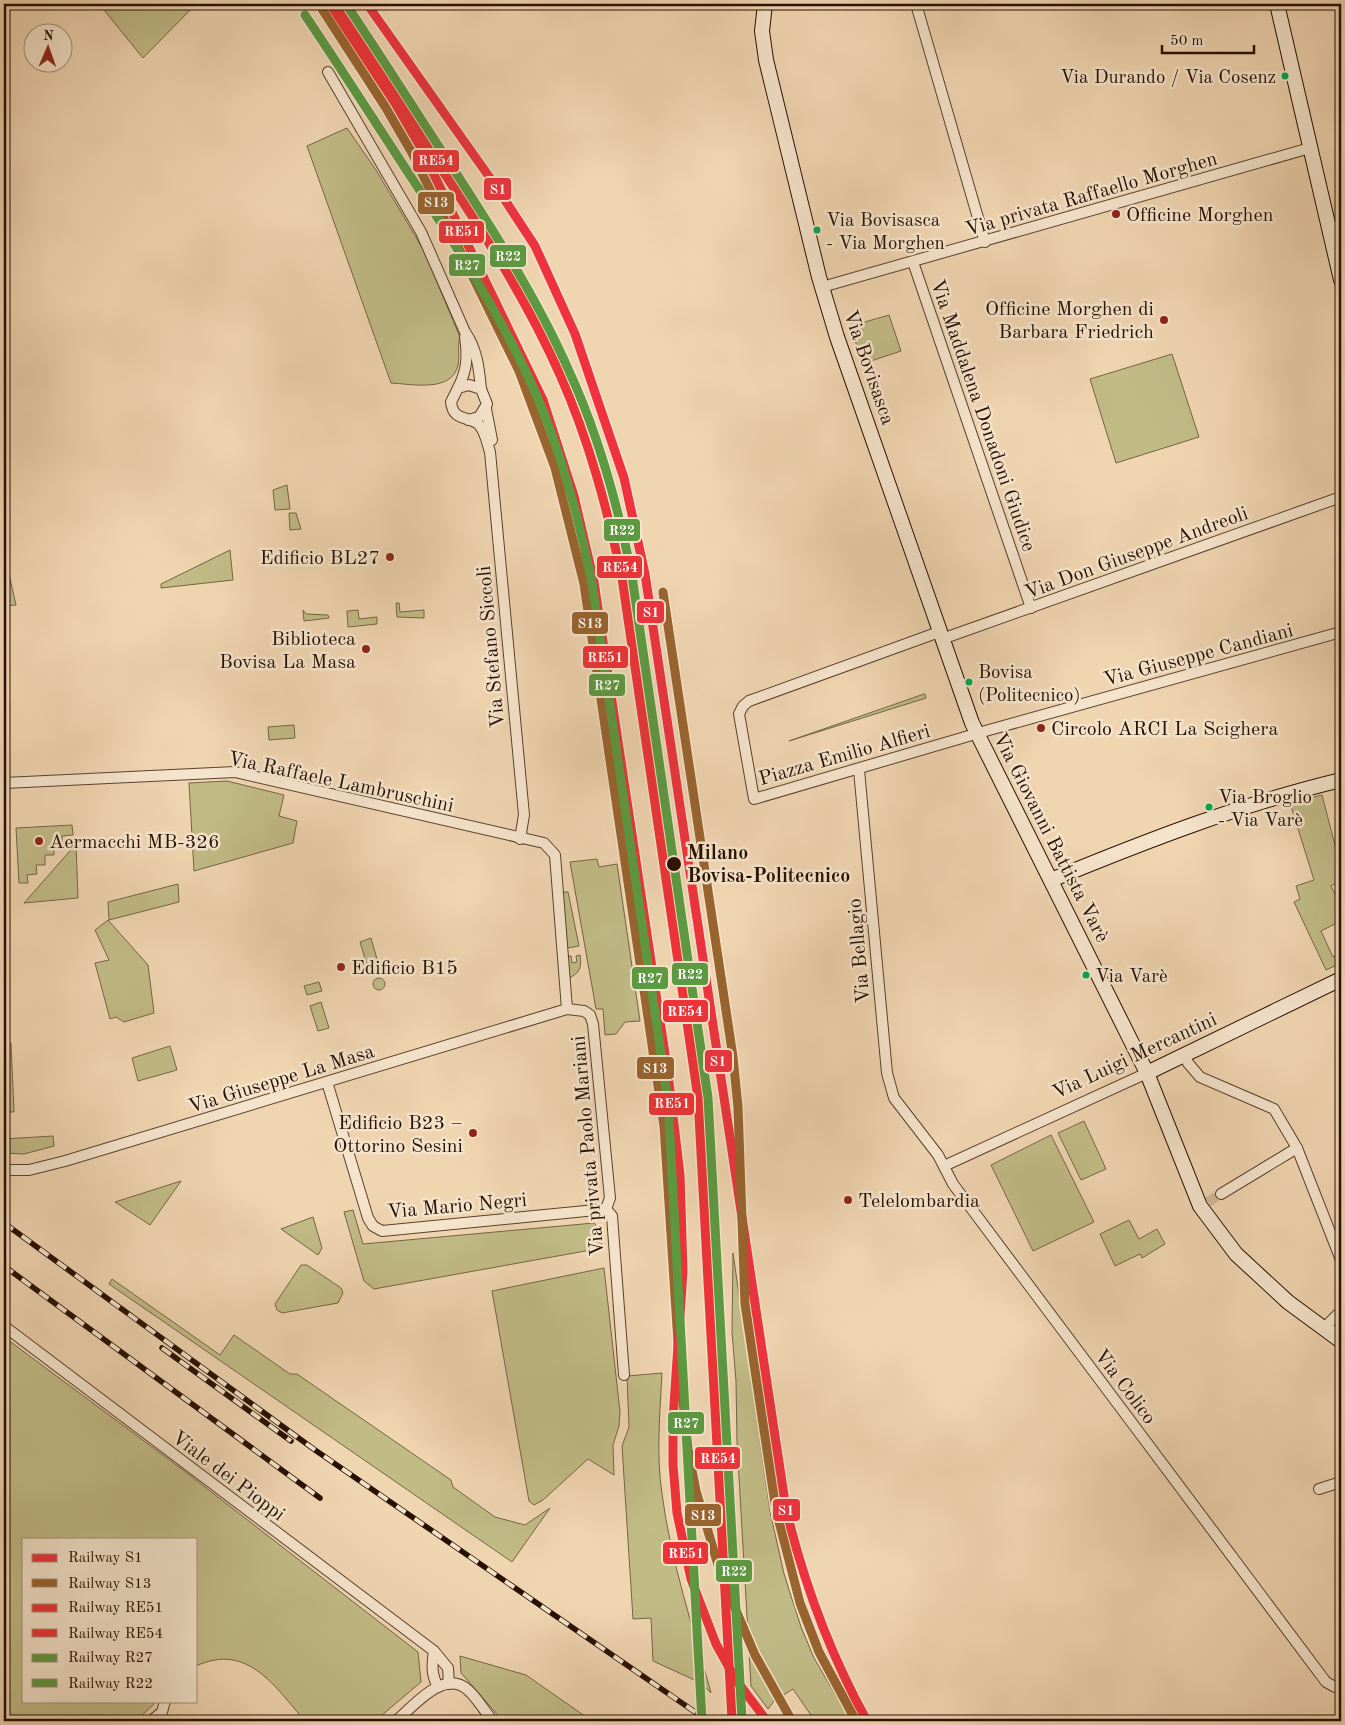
<svg xmlns="http://www.w3.org/2000/svg" width="1345" height="1725" font-family="'Old Standard TT',serif">
  <rect width="100%" height="100%" fill="#f0d5b1"/>
  <filter id="stains"><feTurbulence type="fractalNoise" baseFrequency=".004" numOctaves="4"/><feColorMatrix values="0 0 0 0 .2 0 0 0 0 .09 0 0 0 0 .02 0 0 0 .5 -.17"/></filter>
  <radialGradient id="worn" r=".72"><stop offset=".6" stop-color="#630" stop-opacity="0"/><stop offset="1" stop-color="#630" stop-opacity=".3"/></radialGradient>
  <!-- green -->
  <g fill="#c1bb86" stroke="#746544">
    <polygon points="93,4 196,4 143,58 104,10"/>
    <path d="M 347,128 L 376,170 L 424,251 L 460,337 C 457,347 460,355 458,365 C 452,393 412,384 391,383 L 307,146 Z"/>
    <polygon points="889,315 901,351 862,364 851,326"/>
    <polygon points="1172,354 1199,437 1116,463 1090,379"/>
    <polygon points="287,485 290,509 275,510 273,490"/>
    <polygon points="289,513 296,513 301,529 290,530"/>
    <polygon points="230,550 233,580 161,588 161,584"/>
    <polygon points="4,560 6,561 16,605 4,606"/>
    <polygon points="396,603 399,603 400,612 424,610 424,618 397,617"/>
    <polygon points="303,610 306,614 328,615 329,618 304,621"/>
    <polygon points="358,610 359,619 377,617 377,624 348,627 347,611"/>
    <polygon points="925,694 926,698 789,741 924,694"/>
    <polygon points="294,725 295,738 269,740 268,727"/>
    <polygon points="227,781 284,795 279,816 297,821 293,843 194,871 189,783"/>
    <polygon points="1322,795 1338,857 1341,857 1341,881 1331,886 1341,906 1341,921 1321,931 1333,957 1337,955 1341,963 1326,970 1294,902 1300,899 1296,886 1314,880 1290,803"/>
    <polygon points="72,825 73,835 62,836 62,845 54,846 54,855 45,855 45,865 36,865 37,874 27,875 28,883 19,883 16,828"/>
    <polygon points="76,844 78,898 24,903"/>
    <polygon points="597,859 599,867 617,864 640,1021 625,1022 616,1034 605,1035 603,1009 596,1009 570,862"/>
    <polygon points="178,884 179,902 109,920 108,902"/>
    <polygon points="562,892 568,892 579,946 567,948"/>
    <polygon points="5,918 8,972 4,972 4,919"/>
    <polygon points="108,920 148,965 154,1013 124,1022 116,1017 110,1019 95,963 109,960 95,930"/>
    <polygon points="371,938 381,973 370,976 360,942"/>
    <path d="M 580,955 C 582,967 580,973 569,978 L 568,956 L 571,956 L 572,963 L 577,962 L 576,956 Z"/>
    <circle cx="379" cy="984" r="6"/>
    <polygon points="319,982 322,991 307,995 304,986"/>
    <polygon points="321,1002 329,1028 318,1031 310,1006"/>
    <polygon points="4,1043 11,1043 14,1112 4,1112"/>
    <polygon points="170,1046 177,1070 138,1081 132,1058"/>
    <polygon points="1084,1121 1106,1169 1081,1180 1058,1133"/>
    <polygon points="1051,1135 1094,1222 1033,1251 991,1165"/>
    <polygon points="53,1136 54,1146 24,1154 4,1153 4,1139"/>
    <polygon points="181,1181 150,1225 115,1202"/>
    <polygon points="353,1210 363,1244 594,1223 600,1229 602,1248 374,1289 364,1281 344,1212"/>
    <polygon points="313,1217 322,1248 318,1255 281,1229"/>
    <polygon points="1129,1220 1139,1239 1157,1229 1165,1244 1142,1258 1140,1254 1115,1266 1100,1234"/>
    <polygon points="733,1253 770,1511 784,1574 801,1627 814,1658 851,1721 815,1721 793,1689 774,1701 768,1709 751,1686 737,1442 736,1381 732,1332"/>
    <polygon points="301,1265 307,1265 341,1288 343,1293 338,1303 282,1313 277,1310 275,1304"/>
    <polygon points="604,1268 620,1412 619,1426 613,1445 614,1475 588,1459 543,1500 534,1505 529,1501 492,1291"/>
    <polygon points="112,1279 220,1355 234,1335 290,1374 297,1374 451,1480 453,1487 495,1517 525,1525 550,1508 512,1562 109,1284"/>
    <path d="M 4,1337 L 183,1470 L 418,1652 L 421,1682 L 375,1721 L 305,1721 C 275,1687 248,1642 196,1666 L 196,1539 L 24,1539 L 24,1701 L 151,1701 L 154,1704 L 136,1721 L 4,1721 Z"/>
    <path d="M 662,1373 C 660,1413 656,1454 662,1494 C 671,1562 693,1627 711,1693 L 701,1683 L 653,1661 L 651,1618 L 633,1619 L 622,1446 L 629,1427 L 627,1376 Z"/>
    <polygon points="460,1656 526,1675 592,1721 503,1721 461,1673"/>
  </g>
  <g fill="none" stroke-linecap="round" stroke-linejoin="round">
    <!-- street-tunnel -->
    <polyline stroke="#d2b797" stroke-width="10" stroke-dasharray="10 5" stroke-linecap="butt" points="1208,1202 1221,1194"/>
    <defs>
      <g id="street">
        <polyline points="916,4 985,242"/>
        <path d="M 328,72 L 421,232 L 465,332 C 477,349 479,368 481,389"/>
        <polyline points="913,262 1031,608"/>
        <polyline points="822,287 1310,148"/>
        <path d="M 458,388 C 467,370 468,357 465,337"/>
        <polyline points="486,409 492,440"/>
        <path d="M 468,420 L 479,417 L 487,404 L 481,389 L 469,385 L 458,388 L 451,402 C 453,420 465,416 477,423 C 485,429 487,443 490,452 L 524,815 L 520,839"/>
        <polyline points="939,632 749,701 743,706 739,714 754,799 989,730 1341,632"/>
        <polyline points="942,639 1341,497"/>
        <polyline points="859,770 887,1073 894,1098 938,1155 953,1184 1326,1682 1335,1687 1341,1684"/>
        <polyline points="4,783 235,772 544,843 555,855 567,1009"/>
        <polyline points="1185,1054 1188,1063 1200,1077 1274,1109 1297,1148 1341,1260"/>
        <polyline points="327,1082 368,1218 373,1226 382,1231 606,1209"/>
        <polyline points="944,1166 1147,1073"/>
        <polyline points="4,1170 29,1170 65,1161 567,1009 584,1011 590,1015 593,1024 610,1198 606,1209"/>
        <polyline points="1221,1194 1297,1148"/>
        <polyline points="606,1209 612,1216 624,1375"/>
        <polyline points="1341,1311 1329,1323 1327,1332 1341,1330"/>
        <polyline points="4,1326 434,1651 448,1668 449,1684"/>
        <polyline points="1319,1489 1341,1482"/>
        <path d="M 434,1651 C 432,1665 431,1674 438,1687"/>
        <polyline points="151,1721 162,1712 165,1701"/>
        <path d="M 396,1721 C 414,1706 444,1668 468,1690 C 478,1699 485,1712 493,1721"/>
      </g>
      <g id="secondary">
        <polyline points="765,4 762,31 766,60 819,277 837,337 972,723 1147,1073 1200,1206 1236,1254 1288,1302 1341,1341"/>
        <polyline points="1277,4 1341,280"/>
        <path d="M 1051,880 C 1146,841 1241,804 1341,780"/>
        <polyline points="1147,1073 1341,979"/>
      </g>
    </defs>
    <!-- street casing -->
    <use href="#street" stroke="#59402d" stroke-width="12"/>
    <!-- secondary casing -->
    <use href="#secondary" stroke="#270f01" stroke-width="16"/>
    <!-- street -->
    <use href="#street" stroke="#f5e4cc" stroke-width="10"/>
    <!-- secondary -->
    <use href="#secondary" stroke="#f5e4cc" stroke-width="14"/>
    <defs>
      <g id="rail">
        <polyline points="4,1223 315,1450 708,1721"/>
        <polyline points="4,1266 320,1498"/>
        <polyline points="162,1348 291,1441"/>
      </g>
    </defs>
    <!-- rail casing -->
    <use href="#rail" stroke="#270f01" stroke-width="5.5"/>
    <!-- rail -->
    <use href="#rail" stroke="#f5e4cc" stroke-width="4" stroke-dasharray="11" stroke-linecap="butt"/>
    <defs>
      <path id="rail-1" d="M 367,4 L 495,185 L 535,246 L 575,334 L 624,478 L 645,574 L 786,1509 C 804,1584 830,1654 867,1721"/>
      <g id="rail-2">
        <polyline points="322,9 386,108 412,153 519,371 555,468 584,584 664,1126 680,1373 688,1449 696,1491 721,1575 755,1655 792,1721"/>
        <polyline points="663,592 733,1057 738,1107 745,1304 776,1510 800,1603 819,1652 856,1721"/>
      </g>
      <polyline id="rail-3" points="330,4 395,103 421,148 543,400 574,496 594,582 668,1074 680,1175 683,1271 673,1419 673,1465 677,1513 691,1579 716,1644 736,1680 767,1721"/>
      <path id="rail-4" d="M 334,4 C 369,56 403,109 437,162 C 482,231 527,300 560,375 C 589,440 607,508 622,578 L 698,1098 L 732,1720"/>
      <path id="rail-5" d="M 305,15 C 342,70 377,125 413,180 C 457,247 500,314 533,387 C 561,450 578,516 592,583 L 668,1101 L 702,1721"/>
      <path id="rail-6" d="M 346,4 C 380,55 413,107 447,159 C 491,227 536,296 569,371 C 599,436 618,506 632,576 L 708,1098 L 742,1720"/>
    </defs>
    <!-- rail-1 casing -->
    <use href="#rail-1" stroke="#f5e4cc" stroke-width="12"/>
    <!-- rail-2 casing -->
    <use href="#rail-2" stroke="#f5e4cc" stroke-width="12"/>
    <!-- rail-3 casing -->
    <use href="#rail-3" stroke="#f5e4cc" stroke-width="12"/>
    <!-- rail-4 casing -->
    <use href="#rail-4" stroke="#f5e4cc" stroke-width="12"/>
    <!-- rail-5 casing -->
    <use href="#rail-5" stroke="#f5e4cc" stroke-width="12"/>
    <!-- rail-6 casing -->
    <use href="#rail-6" stroke="#f5e4cc" stroke-width="12"/>
    <!-- rail-1 -->
    <use href="#rail-1" stroke="#ee333e" stroke-width="9"/>
    <!-- rail-2 -->
    <use href="#rail-2" stroke="#99642e" stroke-width="9"/>
    <!-- rail-3 -->
    <use href="#rail-3" stroke="#ee3338" stroke-width="9"/>
    <!-- rail-4 -->
    <use href="#rail-4" stroke="#ee3338" stroke-width="9"/>
    <!-- rail-5 -->
    <use href="#rail-5" stroke="#5c9a41" stroke-width="9"/>
    <!-- rail-6 -->
    <use href="#rail-6" stroke="#5c9a41" stroke-width="9"/>
  </g>
  <!-- markers -->
  <g fill="#00a651" stroke="#f5e4cc" stroke-width="2">
    <circle cx="1285" cy="76" r="4.5"/>
    <circle cx="817" cy="230" r="4.5"/>
    <circle cx="969" cy="682" r="4.5"/>
    <circle cx="1209" cy="807" r="4.5"/>
    <circle cx="1086" cy="975" r="4.5"/>
  </g>
  <g fill="#8f2418" stroke="#f5e4cc" stroke-width="2">
    <circle cx="1116" cy="214" r="5"/>
    <circle cx="1164" cy="320" r="5"/>
    <circle cx="390" cy="557" r="5"/>
    <circle cx="366" cy="649" r="5"/>
    <circle cx="1041" cy="728" r="5"/>
    <circle cx="39" cy="841" r="5"/>
    <circle cx="341" cy="967" r="5"/>
    <circle cx="473" cy="1133" r="5"/>
    <circle cx="848" cy="1200" r="5"/>
  </g>
  <circle fill="#270f01" stroke="#f5e4cc" stroke-width="2" cx="674" cy="864" r="8"/>
  <g text-anchor="middle" stroke-width="5" stroke-linejoin="round" paint-order="stroke">
    <!-- bus labels -->
    <g font-size="19" fill="#270f01" stroke="#f5e4cc" text-anchor="start">
      <text x="1276" y="83" text-anchor="end">Via Durando / Via Cosenz</text>
      <text x="826" y="226">Via Bovisasca<tspan x="826" dy="23">- Via Morghen</tspan></text>
      <text x="978" y="678">Bovisa<tspan x="978" dy="23">(Politecnico)</tspan></text>
      <text x="1218" y="803">Via Broglio<tspan x="1218" dy="23">- Via Varè</tspan></text>
      <text x="1095" y="982">Via Varè</text>
    </g>
    <!-- street labels -->
    <g font-size="20" fill="#270f01" stroke="#f5e4cc">
      <text transform="translate(1091 193) rotate(-16)" y="7">Via privata Raffaello Morghen</text>
      <text transform="translate(870 367) rotate(71)" y="7">Via Bovisasca</text>
      <text transform="translate(984 415) rotate(71)" y="7">Via Maddalena Donadoni Giudice</text>
      <text transform="translate(1136 552) rotate(-20)" y="7">Via Don Giuseppe Andreoli</text>
      <text transform="translate(490 647) rotate(-95)" y="7">Via Stefano Siccoli</text>
      <text transform="translate(1198 654) rotate(-15)" y="7">Via Giuseppe Candiani</text>
      <text transform="translate(844 754) rotate(-16)" y="7">Piazza Emilio Alfieri</text>
      <text transform="translate(341 781) rotate(12)" y="7">Via Raffaele Lambruschini</text>
      <text transform="translate(1052 837) rotate(63)" y="7">Via Giovanni Battista Varè</text>
      <text transform="translate(858 951) rotate(-95)" y="7">Via Bellagio</text>
      <text transform="translate(1134 1055) rotate(-25)" y="7">Via Luigi Mercantini</text>
      <text transform="translate(281 1078) rotate(-17)" y="7">Via Giuseppe La Masa</text>
      <text transform="translate(587 1146) rotate(-95)" y="7">Via privata Paolo Mariani</text>
      <text transform="translate(457 1205) rotate(-5)" y="7">Via Mario Negri</text>
      <text transform="translate(1126 1386) rotate(53)" y="7">Via Colico</text>
      <text transform="translate(229 1475) rotate(37)" y="7">Viale dei Pioppi</text>
    </g>
    <!-- poi labels -->
    <g font-size="20" fill="#270f01" stroke="#f5e4cc" text-anchor="start">
      <text x="1126" y="221">Officine Morghen</text>
      <text x="1154" y="315" text-anchor="end">Officine Morghen di<tspan x="1154" dy="23">Barbara Friedrich</tspan></text>
      <text x="380" y="564" text-anchor="end">Edificio BL27</text>
      <text x="356" y="645" text-anchor="end">Biblioteca<tspan x="356" dy="23">Bovisa La Masa</tspan></text>
      <text x="1051" y="735">Circolo ARCI La Scighera</text>
      <text x="49" y="848">Aermacchi MB-326</text>
      <text x="351" y="974">Edificio B15</text>
      <text x="463" y="1129" text-anchor="end">Edificio B23 –<tspan x="463" dy="23">Ottorino Sesini</tspan></text>
      <text x="858" y="1207">Telelombardia</text>
    </g>
    <!-- stop labels -->
    <g font-size="20" font-weight="bold" fill="#270f01" stroke="#f5e4cc" text-anchor="start">
      <text x="687" y="859">Milano<tspan x="687" dy="23">Bovisa-Politecnico</tspan></text>
    </g>
  </g>
  <g stroke="#f5e4cc" stroke-width="2">
    <rect x="412" y="149" width="48" height="24" rx="5" fill="#ee3338"/>
    <rect x="483" y="177" width="29" height="24" rx="5" fill="#ee333e"/>
    <rect x="417" y="191" width="38" height="24" rx="5" fill="#99642e"/>
    <rect x="438" y="220" width="47" height="24" rx="5" fill="#ee3338"/>
    <rect x="489" y="244" width="38" height="24" rx="5" fill="#5c9a41"/>
    <rect x="448" y="253" width="38" height="24" rx="5" fill="#5c9a41"/>
    <rect x="603" y="518" width="38" height="24" rx="5" fill="#5c9a41"/>
    <rect x="596" y="555" width="47" height="24" rx="5" fill="#ee3338"/>
    <rect x="636" y="600" width="29" height="24" rx="5" fill="#ee333e"/>
    <rect x="571" y="611" width="38" height="24" rx="5" fill="#99642e"/>
    <rect x="582" y="645" width="47" height="24" rx="5" fill="#ee3338"/>
    <rect x="588" y="673" width="38" height="24" rx="5" fill="#5c9a41"/>
    <rect x="671" y="962" width="38" height="24" rx="5" fill="#5c9a41"/>
    <rect x="631" y="966" width="38" height="24" rx="5" fill="#5c9a41"/>
    <rect x="662" y="999" width="47" height="24" rx="5" fill="#ee3338"/>
    <rect x="704" y="1049" width="29" height="24" rx="5" fill="#ee333e"/>
    <rect x="636" y="1056" width="39" height="24" rx="5" fill="#99642e"/>
    <rect x="648" y="1092" width="47" height="24" rx="5" fill="#ee3338"/>
    <rect x="667" y="1411" width="38" height="24" rx="5" fill="#5c9a41"/>
    <rect x="694" y="1446" width="47" height="24" rx="5" fill="#ee3338"/>
    <rect x="772" y="1498" width="29" height="24" rx="5" fill="#ee333e"/>
    <rect x="684" y="1503" width="38" height="24" rx="5" fill="#99642e"/>
    <rect x="662" y="1541" width="47" height="24" rx="5" fill="#ee3338"/>
    <rect x="715" y="1559" width="38" height="24" rx="5" fill="#5c9a41"/>
  </g>
  <g font-size="14" text-anchor="middle" font-weight="bold" fill="#fff">
    <text x="436" y="165">RE54</text>
    <text x="498" y="194">S1</text>
    <text x="436" y="207">S13</text>
    <text x="462" y="236">RE51</text>
    <text x="508" y="261">R22</text>
    <text x="467" y="270">R27</text>
    <text x="622" y="535">R22</text>
    <text x="620" y="572">RE54</text>
    <text x="651" y="617">S1</text>
    <text x="590" y="628">S13</text>
    <text x="605" y="662">RE51</text>
    <text x="607" y="690">R27</text>
    <text x="690" y="979">R22</text>
    <text x="650" y="983">R27</text>
    <text x="685" y="1016">RE54</text>
    <text x="718" y="1066">S1</text>
    <text x="655" y="1073">S13</text>
    <text x="672" y="1108">RE51</text>
    <text x="686" y="1428">R27</text>
    <text x="718" y="1463">RE54</text>
    <text x="786" y="1515">S1</text>
    <text x="703" y="1520">S13</text>
    <text x="686" y="1558">RE51</text>
    <text x="734" y="1576">R22</text>
  </g>
  <!-- margin -->
  <rect width="1345" height="1725" fill="none" stroke="#f0d5b1" stroke-width="20"/>
  <rect x="5" y="5" width="1335" height="1715" fill="none" stroke="#270f01" stroke-width="2.5"/>
  <rect x="10" y="10" width="1325" height="1705" fill="none" stroke="#270f01"/>
  <!-- legend -->
  <rect x="22" y="1538" width="175" height="165" fill="#f5e4cc" stroke="#a38f7b"/>
  <rect x="32" y="1554" width="25" height="8" fill="#ee333e" stroke="#a38f7b"/>
  <text x="68" y="1562" font-size="15" fill="#270f01">Railway S1</text>
  <rect x="32" y="1579" width="25" height="8" fill="#99642e" stroke="#a38f7b"/>
  <text x="68" y="1588" font-size="15" fill="#270f01">Railway S13</text>
  <rect x="32" y="1604" width="25" height="8" fill="#ee3338" stroke="#a38f7b"/>
  <text x="68" y="1612" font-size="15" fill="#270f01">Railway RE51</text>
  <rect x="32" y="1629" width="25" height="8" fill="#ee3338" stroke="#a38f7b"/>
  <text x="68" y="1638" font-size="15" fill="#270f01">Railway RE54</text>
  <rect x="32" y="1654" width="25" height="8" fill="#5c9a41" stroke="#a38f7b"/>
  <text x="68" y="1662" font-size="15" fill="#270f01">Railway R27</text>
  <rect x="32" y="1679" width="25" height="8" fill="#5c9a41" stroke="#a38f7b"/>
  <text x="68" y="1688" font-size="15" fill="#270f01">Railway R22</text>
  <!-- north arrow -->
  <g transform="translate(48 48) rotate(2)"><circle r="24" fill="#f5e4cc" stroke="#a38f7b"/>
  <path d="M0-4L9 19L0 12L-9 19Z" fill="#8f2418"/>
  <text y="-8" font-size="14" font-weight="bold" text-anchor="middle" fill="#270f01">N</text>
  </g>
  <!-- scale -->
  <path d="M1162 45v8h92v-8" fill="none" stroke="#270f01" stroke-width="2.5"/>
  <text x="1170" y="45" font-size="15" fill="#270f01" stroke="#f5e4cc" stroke-width="4" paint-order="stroke">50 m</text>
  <rect width="100%" height="100%" filter="url(#stains)"/>
  <rect width="100%" height="100%" fill="url(#worn)"/>
</svg>
